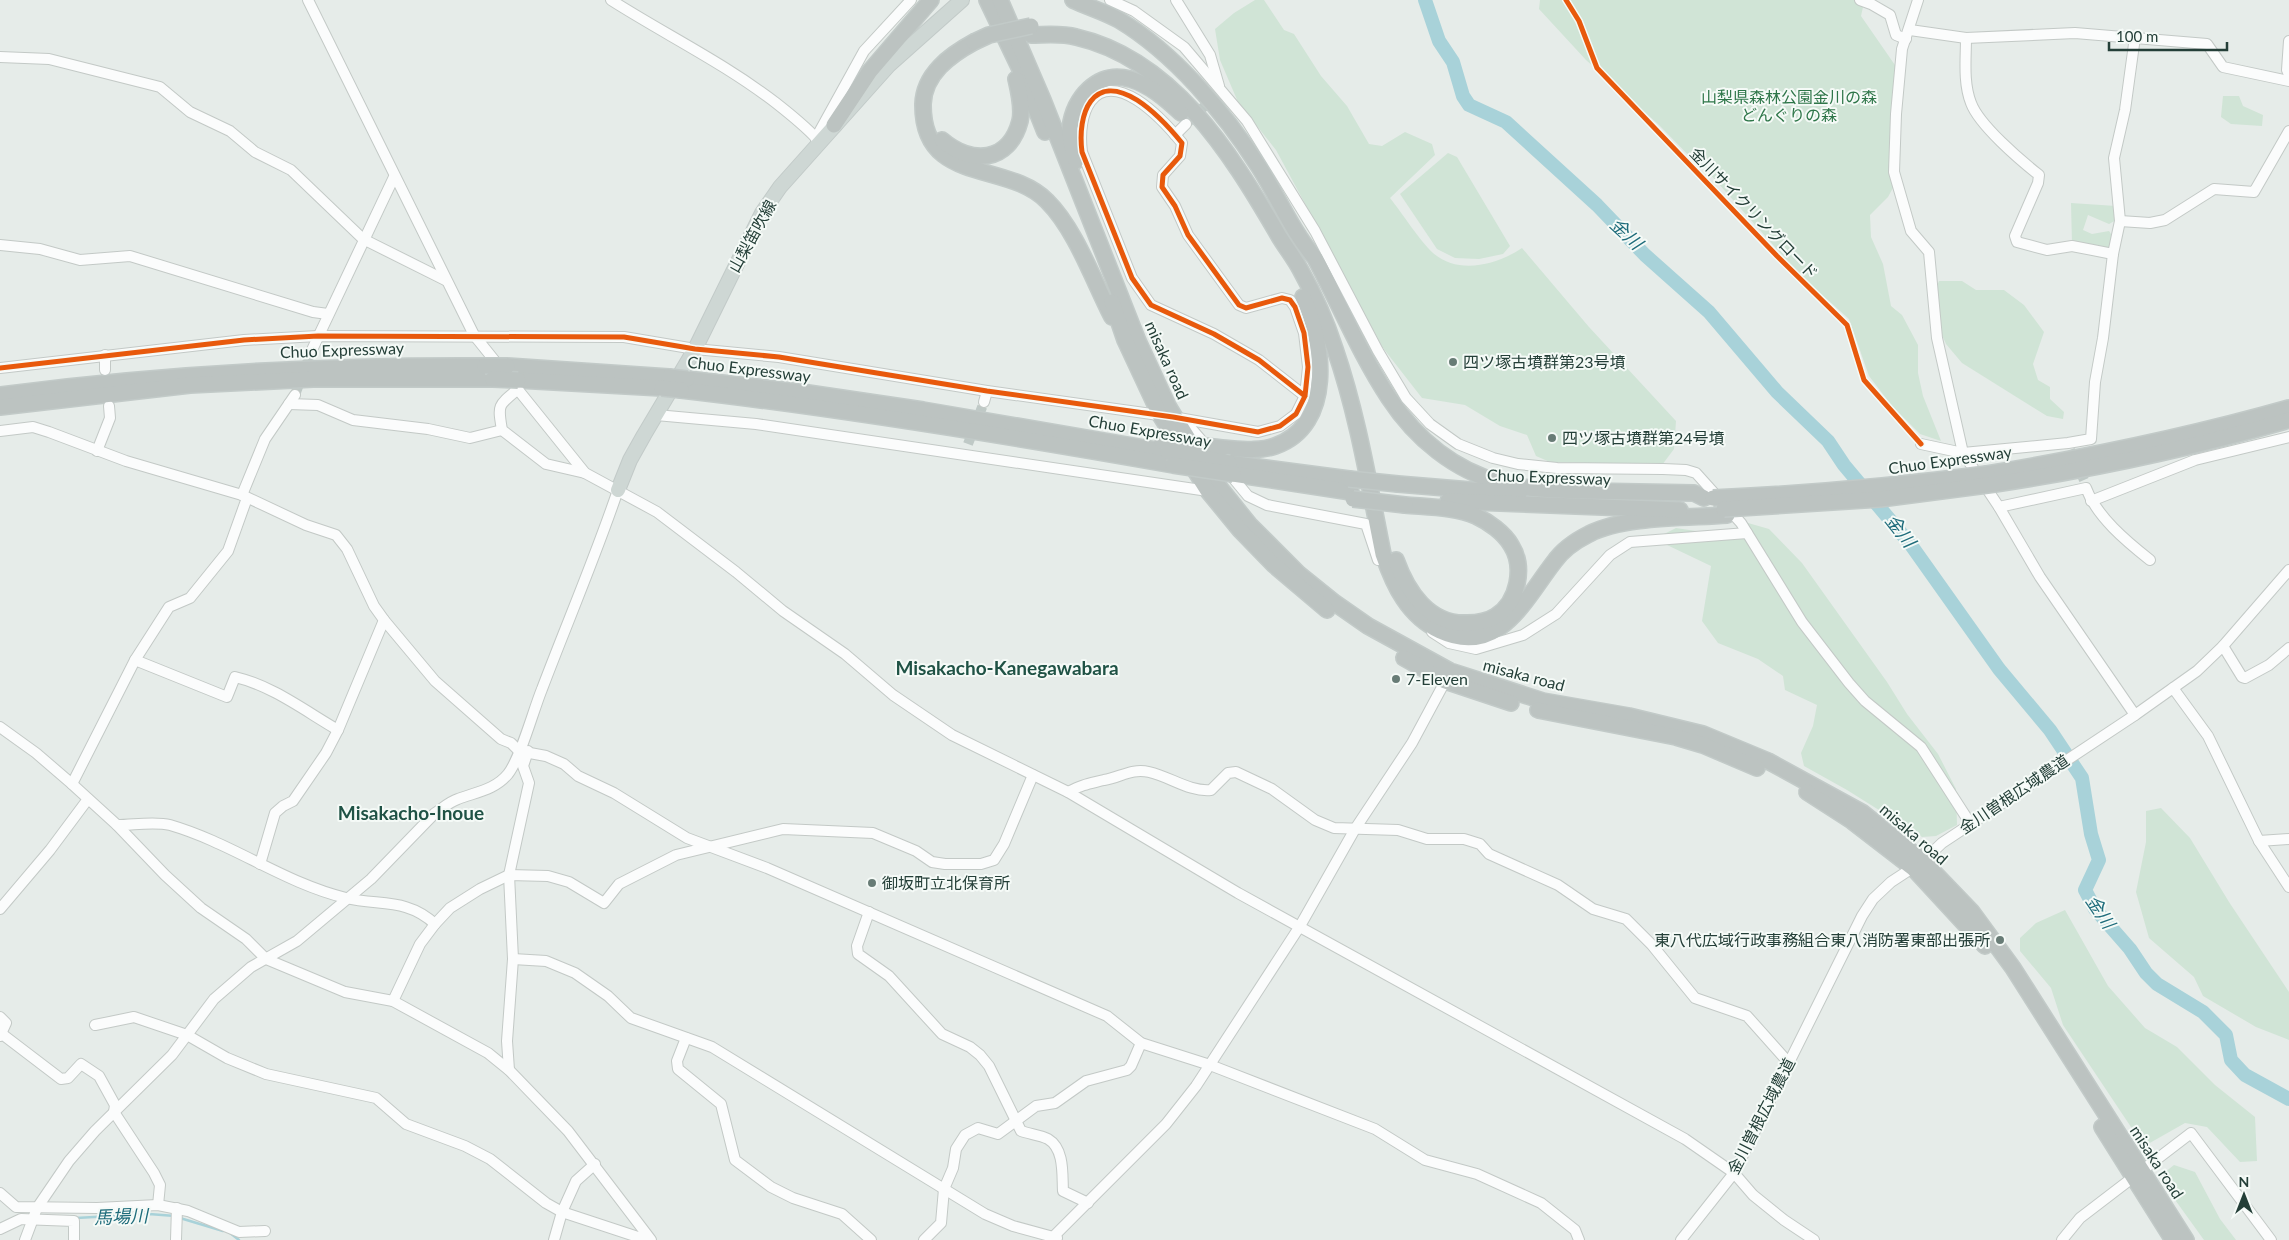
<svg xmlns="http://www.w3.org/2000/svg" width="2289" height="1240" font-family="Lato,'Noto Sans JP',sans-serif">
  <rect width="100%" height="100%" fill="#e6ece9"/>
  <!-- green -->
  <g fill="#d0e4d6">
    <path d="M 1255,0 L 1264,0 L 1284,30 L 1294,34 L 1321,76 L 1347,106 L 1369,144 L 1382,146 L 1405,132 L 1432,144 L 1435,155 L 1390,198 C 1402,213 1420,241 1433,253 C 1458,275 1497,265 1522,248 L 1589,327 L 1676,421 L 1674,449 L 1662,465 L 1550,462 L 1536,456 L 1527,435 L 1500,426 L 1465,405 L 1422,398 L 1383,348 L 1276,150 L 1238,102 L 1220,60 L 1215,29 L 1234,13 Z"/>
    <polygon points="1540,0 1859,0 1863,7 1861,16 1897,68 1894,186 1888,197 1870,215 1871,237 1883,264 1891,306 1902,315 1918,345 1918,373 1923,396 1941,441 1920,434 1892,406 1869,376 1849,319 1799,274 1693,155 1697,164 1659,125 1586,60 1539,9"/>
    <polygon points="2223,96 2239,96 2243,106 2263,115 2262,126 2231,124 2221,117"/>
    <polygon points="1448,153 1457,157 1510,246 1503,254 1479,259 1455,258 1437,249 1400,194"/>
    <polygon points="2071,203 2116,206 2118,219 2109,224 2088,215 2083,230 2092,234 2109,231 2113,237 2112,247 2104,249 2072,244"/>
    <polygon points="1939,281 1962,281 1976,290 2004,290 2024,305 2044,332 2033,364 2038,380 2050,387 2050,399 2064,412 2063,419 2047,416 1962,363 1946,344 1939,328 1936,288"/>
    <polygon points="1748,523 1769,529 1802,563 1887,682 1907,714 1938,754 1956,789 1957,825 1936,836 1922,837 1847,790 1804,766 1801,753 1813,726 1817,705 1785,690 1783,676 1758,659 1718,643 1702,621 1711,566 1667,545 1664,534 1676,528 1722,535"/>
    <polygon points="2161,808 2190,838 2229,902 2289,992 2289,1040 2256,1027 2203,996 2194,977 2149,938 2136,892 2146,842 2146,811"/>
    <polygon points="2065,910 2108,986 2145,1028 2177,1047 2215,1085 2255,1117 2257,1161 2240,1162 2207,1127 2185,1123 2148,1144 2137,1136 2063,1025 2051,988 2020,951 2020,938 2036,923"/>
    <polygon points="2174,1165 2195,1172 2220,1219 2236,1240 2204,1240 2168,1190 2164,1173"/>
  </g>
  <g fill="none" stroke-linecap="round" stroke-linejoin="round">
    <!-- stream -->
    <g stroke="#a8d2d9" stroke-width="2.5">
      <polyline points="76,1218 149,1214 175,1216"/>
      <polyline points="180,1218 223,1231"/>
      <polyline points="230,1233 239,1240"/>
    </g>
    <!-- river -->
    <polyline stroke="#a8d2d9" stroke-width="14" points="1425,0 1439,41 1453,62 1463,96 1469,105 1506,122 1597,205 1645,255 1709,312 1777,392 1828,441 1844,465 1911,545 1999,669 2050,730 2082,778 2091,834 2099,860 2085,890 2095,909 2130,949 2146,973 2157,984 2203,1012 2226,1035 2231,1060 2245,1075 2289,1099"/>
    <!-- minor-tunnel -->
    <g stroke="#bfc9c6" stroke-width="10" stroke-dasharray="10 5" stroke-linecap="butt">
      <polyline points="1186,124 1214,97"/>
      <polyline points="295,395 311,352"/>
      <polyline points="968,444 984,402"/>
      <polyline points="2070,450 2084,480"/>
    </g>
    <defs>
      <g id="minor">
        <polyline points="308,0 474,335 585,473 657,512 736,572 783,611 845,654 893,695 952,735 1068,792 1238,893 1685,1139 1734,1173 1753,1195 1784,1220 1814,1240"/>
        <path d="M 611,0 C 666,35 724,63 776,103 C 790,114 804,125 816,138"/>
        <polyline points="1110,0 1134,11 1184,47 1247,121 1315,231 1378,351 1406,398 1430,424 1458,444 1493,458 1518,464 1557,468 1663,469 1686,470 1696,473 1741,523 1802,622 1849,683 1865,701 1921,747 1970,823"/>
        <polyline points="1176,0 1210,55 1219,86"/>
        <polyline points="1860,0 1871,4 1890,15 1896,35 1906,39"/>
        <polyline points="1918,0 1902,49 1896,114 1894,172 1911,231 1929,252 1937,338 1963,453 1999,507 2040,577 2135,715"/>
        <polyline points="1910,30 1966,38 2075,33 2207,44 2223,67 2289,81"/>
        <path d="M 1966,38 C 1966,58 1963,83 1971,103 C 1979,125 2020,160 2039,175 L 2038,183 L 2015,236 L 2017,242 L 2047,250 L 2072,246 L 2113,254"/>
        <polyline points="2289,41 2287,70 2289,75"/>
        <polyline points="0,57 49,59 160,87 190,112 230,131 255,152 291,170 363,239 445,280"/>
        <polyline points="1175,135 1186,124"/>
        <polyline points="817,143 816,138 864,51 911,0"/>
        <polyline points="2120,221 2150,223 2165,220 2214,189 2254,192 2289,131"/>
        <polyline points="0,245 40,249 80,260 130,256 313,312 328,314"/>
        <polyline points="311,352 394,177"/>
        <polyline points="105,355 105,370"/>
        <path d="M 0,368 L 244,340 L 318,336 L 624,337 L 695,349 L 779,357 L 987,391 L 1173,417 L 1258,432 L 1280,426 L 1296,414 L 1305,396 L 1308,367 L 1304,333 L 1295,307 L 1290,300 L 1282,298 L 1246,308 L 1239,305 L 1188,235 L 1175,206 L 1162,187 L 1163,175 L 1180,156 L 1182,143 C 1169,127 1154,111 1137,100 C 1092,72 1077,114 1082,152 L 1132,278 L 1151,305 L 1214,334 L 1259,360 L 1305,396"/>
        <path d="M 517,390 C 497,406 498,406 502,430 L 546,464 L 585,473"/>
        <polyline points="984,402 987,391"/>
        <polyline points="289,404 318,405 353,420 428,429 470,438 502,430"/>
        <polyline points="656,415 756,424 1208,491"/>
        <polyline points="1183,419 1208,448"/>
        <polyline points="0,431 33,427 49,432 126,461 242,495 306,525 336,535 347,549 374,606 384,620 435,681 501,739 511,743 519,751 546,756 564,764 578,776 614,793 687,838 767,868 1107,1016 1141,1043 1210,1065 1375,1129 1425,1160 1477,1174 1541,1203 1575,1230 1579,1240"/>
        <polyline points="1921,444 1963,453 2068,443 2091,439 2095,382 2103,338 2113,254 2120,221 2114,158 2125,110 2135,37"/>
        <polyline points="97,451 110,418 109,406"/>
        <polyline points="1229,473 1248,496 1267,505 1366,524 1378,560"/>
        <polyline points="242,495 265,439 295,395"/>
        <polyline points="2091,501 2195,460 2289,437"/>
        <path d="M 1999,507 L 2086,488 C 2097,517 2126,541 2150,560"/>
        <polyline points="1432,632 1449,643 1476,649 1523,635 1556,614 1610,555 1630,542 1747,533"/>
        <polyline points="2223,646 2242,677 2245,678 2269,665 2289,648"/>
        <path d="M 135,660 L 227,697 L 235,677 C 273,686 305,711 338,730"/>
        <polyline points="2173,688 2208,736 2259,841 2289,887"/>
        <polyline points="0,727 36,753 72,784 117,825 165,875 201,908 246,939 266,959 345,992 393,1001 488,1053 509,1070 568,1131 651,1240"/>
        <polyline points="72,784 135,660 169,607 190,598 228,551 247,498"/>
        <path d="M 1068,792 C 1084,784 1088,784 1104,780 C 1121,777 1132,768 1149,772 C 1171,777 1189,792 1211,790 L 1228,773 L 1236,772 L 1272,789 L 1315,820 L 1334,828 L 1398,830 L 1427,839 L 1464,839 L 1480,844 L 1489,854 L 1558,885 L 1593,909 L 1626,919 L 1652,945 L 1695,998 L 1747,1016 L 1788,1062"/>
        <path d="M 117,825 C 133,825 155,821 170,825 C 232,843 284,883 346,898 C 380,906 407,898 435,924"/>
        <polyline points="2259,841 2289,839"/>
        <polyline points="260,864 275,813 283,806 293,801 326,753 338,730 384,620"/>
        <polyline points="0,909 50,850 88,799"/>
        <path d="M 869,912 L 857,946 L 858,954 L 889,976 L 942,1034 L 970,1047 L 980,1055 L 989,1066 L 1021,1131 C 1029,1134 1041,1135 1048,1139 C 1065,1149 1062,1176 1063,1191 L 1088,1203"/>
        <polyline points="513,959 546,961 575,973 608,996 631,1018 712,1047 985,1214 1013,1226 1057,1238"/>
        <polyline points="393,1001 420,944 435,924 450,908 480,889 509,875 548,876 569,882 604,903 619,884 676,855 783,829 873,833 916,851 932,862 945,864 981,864 994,860 1004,844 1033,775"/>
        <polyline points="0,1017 6,1023 0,1036"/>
        <polyline points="95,1025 134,1017 187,1035 227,1058 266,1074 376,1098 406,1124 465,1146 490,1159 546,1203 562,1212 647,1240"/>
        <polyline points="2,1034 61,1079 68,1078 81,1064 99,1076 115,1105 114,1112 154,1173 160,1185 158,1205"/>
        <polyline points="686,1038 677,1061 678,1069 721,1104 735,1160 771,1187 793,1198 842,1214 871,1240"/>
        <polyline points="509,1070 507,1041 513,959 509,875 529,783 523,766 528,751"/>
        <polyline points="0,1193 16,1207 97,1208 158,1205 188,1211 239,1232 265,1231"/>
        <polyline points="0,1229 21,1219 74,1221 74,1240"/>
        <path d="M 25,1240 L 37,1208 L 69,1161 L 95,1131 L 172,1055 L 214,999 L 251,967 L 297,941 L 371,879 L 435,813 C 443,808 449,802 458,799 C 476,792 495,790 508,774 C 521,757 533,711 542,689 C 567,623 595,558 618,490"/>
        <polyline points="176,1240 177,1208"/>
        <polyline points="554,1240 562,1212 576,1181 595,1164"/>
        <polyline points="924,1240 941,1223 944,1189 953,1168 956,1149 965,1135 978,1128 998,1134 1036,1106 1055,1103 1086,1081 1127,1070 1131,1066 1141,1043"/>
        <polyline points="1050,1240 1166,1124 1196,1086 1300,926 1355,829 1412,743 1448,676"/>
        <polyline points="1681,1240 1734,1173 1862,916 1873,899 1891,882 1923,861 1942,843 2135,715 2197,671 2223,646 2289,570"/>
        <polyline points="2062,1240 2080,1218 2191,1133 2271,1240"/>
      </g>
      <polyline id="major" points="618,490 630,460 644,435 695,349 762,213 780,187 889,65 962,0"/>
      <g id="highway">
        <polyline points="987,0 1020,69 1045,132"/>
        <polyline points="1000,0 1043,100 1138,341 1168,406 1212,478 1249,524 1299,574 1335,603 1368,626 1450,671 1543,701 1629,716 1703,734 1768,761 1863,813 1923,861 1972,912 2013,968 2186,1240"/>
        <path d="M 1073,0 C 1088,7 1105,12 1119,20 C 1174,53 1225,113 1259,167 C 1278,197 1292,231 1315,258 C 1340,305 1360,354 1389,398 C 1416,439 1454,470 1501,483 C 1527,490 1557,490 1584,491 C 1621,492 1657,492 1694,493 L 1704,498"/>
        <path d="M 1031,35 C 1045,35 1061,33 1076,37 C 1172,59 1230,152 1276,231 C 1283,244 1293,256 1300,269 C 1314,294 1326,321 1335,349 C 1358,416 1369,485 1383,554 C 1394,586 1408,616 1440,631 C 1499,658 1525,599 1554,562 C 1563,549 1575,541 1589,534 C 1623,516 1688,518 1727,515"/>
        <path d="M 974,42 C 950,55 924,74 923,104 C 922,186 1007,160 1047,201 C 1076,230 1093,280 1112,317"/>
        <polyline points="834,125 870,71 931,0"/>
        <path d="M 942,140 C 971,165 1009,163 1020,121 C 1023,108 1019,92 1016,79"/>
        <path d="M 1076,161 C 1073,152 1069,138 1070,128 C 1074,98 1097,70 1130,79 C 1150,85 1166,99 1181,113"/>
        <polyline points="1112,302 1125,340 1160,415 1208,491 1240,530 1274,565 1327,610"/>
        <polyline points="507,366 669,377"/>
        <polyline points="687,379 808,393 923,410 1168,452"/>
        <polyline points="518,380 662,388"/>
        <path d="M 681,390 C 846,409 1009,436 1173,465"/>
        <path d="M 0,395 C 162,374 321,365 485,366"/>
        <polyline points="0,407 190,385 313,379 493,379"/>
        <path d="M 1222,448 C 1239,449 1259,452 1275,446 C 1335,425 1324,342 1303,297"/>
        <polyline points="1229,463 1349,479"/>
        <polyline points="1233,474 1351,492"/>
        <path d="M 1987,474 C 2089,457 2190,436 2289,408"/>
        <polyline points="1398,484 1519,494"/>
        <path d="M 1995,484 C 2094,469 2192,448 2289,420"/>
        <polyline points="1448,501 1680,510"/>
        <path d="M 1396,560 C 1407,591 1429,625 1467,623 C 1477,623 1487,622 1496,616 C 1518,602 1525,567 1511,545 C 1504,533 1489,522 1476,516 C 1456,507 1427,507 1405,505"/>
        <polyline points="1404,658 1445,681 1511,703"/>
        <polyline points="1538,710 1676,737 1703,745 1757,768"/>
        <polyline points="1807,792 1852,821 1913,868 1985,946"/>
        <polyline points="2102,1127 2173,1240"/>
      </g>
    </defs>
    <!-- minor casing -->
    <use href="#minor" stroke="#c3c9c6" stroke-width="12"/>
    <!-- major casing -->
    <use href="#major" stroke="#c2cac8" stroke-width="16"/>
    <!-- highway casing -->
    <use href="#highway" stroke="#c2cac8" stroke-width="18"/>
    <!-- minor -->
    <use href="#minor" stroke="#fbfcfc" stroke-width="10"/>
    <!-- major -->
    <use href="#major" stroke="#ced7d4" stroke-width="14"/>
    <!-- highway -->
    <use href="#highway" stroke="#bcc3c1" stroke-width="15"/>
    <defs>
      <g id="highway-bridge">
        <polyline points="974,42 989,35 1031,26"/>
        <polyline points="485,366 507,366"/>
        <polyline points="669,377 687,379"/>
        <polyline points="493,379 518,380"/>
        <polyline points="662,388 681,390"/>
        <polyline points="1162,441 1222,448"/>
        <polyline points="1168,452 1229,463"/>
        <polyline points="1173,465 1233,474"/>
        <polyline points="1349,479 1398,484"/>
        <path d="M 1713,498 C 1805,494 1896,486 1987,474"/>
        <polyline points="1353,499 1405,505"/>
        <polyline points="1724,509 1880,499 1995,484"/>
      </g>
    </defs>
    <!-- highway-bridge casing -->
    <use href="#highway-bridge" stroke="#c2cac8" stroke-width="18" stroke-linecap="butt"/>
    <!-- highway-bridge -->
    <use href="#highway-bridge" stroke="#bcc3c1" stroke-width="15"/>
    <defs>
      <g id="cycleway">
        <polyline points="1566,0 1579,21 1597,68 1777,256 1847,325 1864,380 1921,444"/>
        <path d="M 0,368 L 244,340 L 318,336 L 624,337 L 695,349 L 779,357 L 987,391 L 1173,417 L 1258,432 L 1280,426 L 1296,414 L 1305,396 L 1308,367 L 1304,333 L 1295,307 L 1290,300 L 1282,298 L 1246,308 L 1239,305 L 1188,235 L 1175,206 L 1162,187 L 1163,175 L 1180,156 L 1182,143 C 1169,127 1154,111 1137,100 C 1092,72 1077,114 1082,152 L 1132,278 L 1151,305 L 1214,334 L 1259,360 L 1305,396"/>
      </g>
    </defs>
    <!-- cycleway casing -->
    <use href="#cycleway" stroke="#f5faf7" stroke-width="8"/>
    <!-- cycleway -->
    <use href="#cycleway" stroke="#e8590c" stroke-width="5"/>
  </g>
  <!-- markers -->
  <g fill="#687c76" stroke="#f5faf7" stroke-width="2">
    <circle cx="1453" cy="362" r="5"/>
    <circle cx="1552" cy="438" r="5"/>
    <circle cx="1396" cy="679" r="5"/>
    <circle cx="872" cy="883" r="5"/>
    <circle cx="2000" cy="940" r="5"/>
  </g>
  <g text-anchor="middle" stroke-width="4" stroke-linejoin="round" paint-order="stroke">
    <!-- park labels -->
    <g font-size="16" fill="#2e7649" stroke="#f5faf7">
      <text x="1789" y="103">山梨県森林公園金川の森<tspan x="1789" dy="18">どんぐりの森</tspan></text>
    </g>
    <!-- street labels -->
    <g font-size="16" fill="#243f38" stroke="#f5faf7">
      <text transform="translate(1754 213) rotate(46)" y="6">金川サイクリングロード</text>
      <text transform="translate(752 236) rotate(-61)" y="6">山梨笛吹線</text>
      <text transform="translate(342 350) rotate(-2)" y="6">Chuo Expressway</text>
      <text transform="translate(1167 360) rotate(66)" y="6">misaka road</text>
      <text transform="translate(749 369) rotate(7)" y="6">Chuo Expressway</text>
      <text transform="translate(1150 431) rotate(10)" y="6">Chuo Expressway</text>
      <text transform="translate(1950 460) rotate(-8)" y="6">Chuo Expressway</text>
      <text transform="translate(1549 477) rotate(2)" y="6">Chuo Expressway</text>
      <text transform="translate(1524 675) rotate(15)" y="6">misaka road</text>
      <text transform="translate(2014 794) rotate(-34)" y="6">金川曽根広域農道</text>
      <text transform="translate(1914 834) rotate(41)" y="6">misaka road</text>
      <text transform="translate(1761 1116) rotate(-63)" y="6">金川曽根広域農道</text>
      <text transform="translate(2157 1162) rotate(57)" y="6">misaka road</text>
    </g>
    <!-- poi labels -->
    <g font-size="16" fill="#243f38" stroke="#f5faf7" text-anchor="start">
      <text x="1463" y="368">四ツ塚古墳群第23号墳</text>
      <text x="1562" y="444">四ツ塚古墳群第24号墳</text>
      <text x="1406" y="685">7-Eleven</text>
      <text x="882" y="889">御坂町立北保育所</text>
      <text x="1990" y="946" text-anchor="end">東八代広域行政事務組合東八消防署東部出張所</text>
    </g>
    <!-- water labels -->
    <g font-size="18" font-style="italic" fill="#1e6c7b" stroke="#f5faf7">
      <text transform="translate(1626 234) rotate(43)" y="6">金川</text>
      <text transform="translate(1900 531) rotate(52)" y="6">金川</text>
      <text transform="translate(2100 912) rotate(56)" y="6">金川</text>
      <text transform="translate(121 1217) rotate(-2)" y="6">馬場川</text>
    </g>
    <!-- quarter labels -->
    <g font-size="19" font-weight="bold" fill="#1f5245" stroke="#f5faf7">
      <text x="1007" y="675">Misakacho-Kanegawabara</text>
      <text x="411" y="820">Misakacho-Inoue</text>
    </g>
  </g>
  <!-- north arrow -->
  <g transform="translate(2244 1195)" stroke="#f5faf7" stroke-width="4" paint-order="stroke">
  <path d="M0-4L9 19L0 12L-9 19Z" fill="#243f38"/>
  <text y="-8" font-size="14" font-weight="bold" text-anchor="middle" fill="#243f38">N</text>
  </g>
  <!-- scale -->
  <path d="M2109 42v8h118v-8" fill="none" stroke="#243f38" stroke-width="2.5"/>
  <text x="2116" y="42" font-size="15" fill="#243f38" stroke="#f5faf7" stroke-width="4" paint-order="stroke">100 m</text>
</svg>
